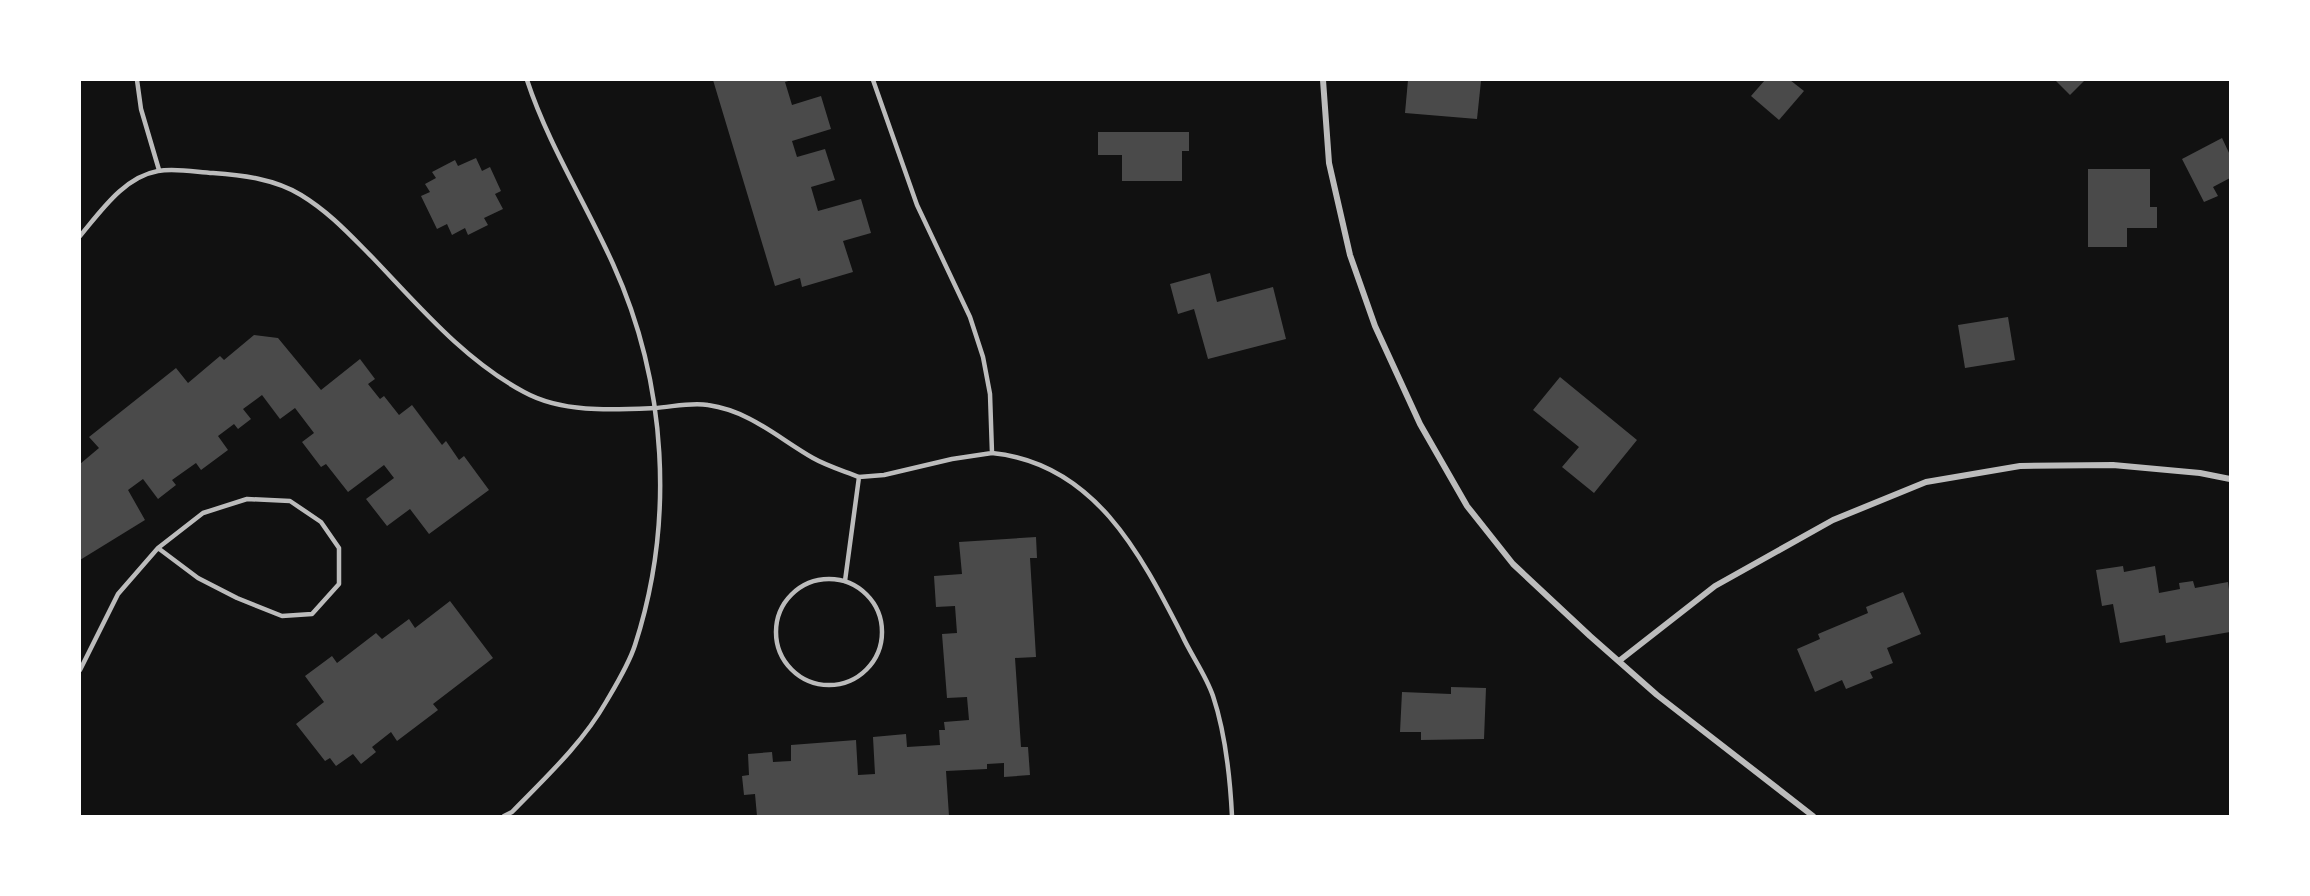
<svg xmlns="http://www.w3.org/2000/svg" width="2310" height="896" font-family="'Noto Sans',sans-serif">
  <rect width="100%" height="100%" fill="#111"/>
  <!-- building -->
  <g fill="#4a4a4a">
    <polygon points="713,80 792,80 785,82 792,105 821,96 831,129 792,141 797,157 825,149 835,180 811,187 818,211 861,199 871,233 843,241 853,272 802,287 800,278 775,286"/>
    <polygon points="1408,80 1481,81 1477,119 1405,113"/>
    <polygon points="1765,80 1790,80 1804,91 1779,120 1751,96"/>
    <polygon points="2055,80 2085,80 2070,95"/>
    <polygon points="1098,132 1189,132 1189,151 1182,151 1182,181 1122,181 1122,155 1098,155"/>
    <polygon points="2222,138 2230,155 2230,178 2213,187 2218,196 2204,202 2182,159"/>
    <polygon points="476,158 482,171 490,167 501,191 495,194 503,209 484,218 488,225 468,235 465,228 452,235 447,224 437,229 421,196 430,192 425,184 436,178 432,172 455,160 458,166"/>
    <polygon points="2088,169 2150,169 2150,207 2157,207 2157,228 2127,228 2127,247 2088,247"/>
    <polygon points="1210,273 1217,302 1273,287 1286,339 1208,359 1194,309 1178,314 1170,284"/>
    <polygon points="2008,317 2015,360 1965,368 1958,325"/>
    <polygon points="254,335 278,338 321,390 360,359 375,379 368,384 380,399 384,396 399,415 412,405 442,445 446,441 459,460 464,456 489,490 429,534 410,509 387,526 366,499 394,478 384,465 348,492 326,464 321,467 302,442 314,433 295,408 280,419 262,395 243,409 251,419 238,429 234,424 218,436 228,450 201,470 196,463 172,480 176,485 158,499 143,479 128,490 145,520 80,560 80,464 99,448 89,437 176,368 188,383 220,356 224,360"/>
    <polygon points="1560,377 1637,440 1594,493 1562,467 1579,447 1533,410"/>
    <polygon points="1036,537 1037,558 1030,558 1036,657 1015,658 1021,747 1028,747 1030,775 1004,777 1004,763 987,764 987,769 946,771 949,816 757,816 755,794 744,795 742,776 749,775 748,754 772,752 773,762 791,761 791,745 856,740 858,775 875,774 873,737 906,734 907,747 940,745 939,730 945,730 944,722 969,720 967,697 947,698 942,634 957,633 955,606 936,607 934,576 962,574 959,542"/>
    <polygon points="2123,566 2124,572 2155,566 2159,593 2180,589 2179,583 2193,581 2195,588 2228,582 2230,597 2230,632 2166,643 2165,635 2120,643 2113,604 2102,606 2096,570"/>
    <polygon points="1903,592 1921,634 1887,648 1893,663 1870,672 1873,678 1846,689 1842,680 1815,692 1797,649 1820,639 1818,634 1868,613 1866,607"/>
    <polygon points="450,601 493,658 433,704 438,710 397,741 391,732 372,747 376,752 361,764 353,754 336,766 330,758 325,761 296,724 324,702 305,676 332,656 337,663 376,633 382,639 409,619 415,628"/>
    <polygon points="1451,687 1486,688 1484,739 1421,740 1421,732 1400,732 1402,692 1451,694"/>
  </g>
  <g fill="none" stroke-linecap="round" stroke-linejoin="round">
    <!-- service -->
    <g stroke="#bcbcbc" stroke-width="4.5">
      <polyline points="137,80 141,109 159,170"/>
      <path d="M 80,236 C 101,211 124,177 158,171 C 175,168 196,172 213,173 C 242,175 275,179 301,195 C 329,212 349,234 372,257 C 419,306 464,360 524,392 C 562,413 612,410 654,408 C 672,407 691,402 708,405 C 750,411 778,438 813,458 C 827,466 844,471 859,477"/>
      <path d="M 992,453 C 1094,463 1140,553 1182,635 C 1191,655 1206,675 1213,696 C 1226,735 1230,776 1232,816"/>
      <circle cx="829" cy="632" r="53"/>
      <polyline points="845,581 859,477 884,475 952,459 992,453 990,394 983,357 970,317 917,205 873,80"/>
      <polyline points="80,670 118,594 158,548 203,513 247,499 290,501 321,522 339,548 339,584 312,614 282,616 237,598 198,578 158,548"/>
      <path d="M 504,816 L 512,812 C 545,778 582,744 606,702 C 616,685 629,664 635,645 C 675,522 667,383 613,264 C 585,202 548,144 527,80"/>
    </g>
    <!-- minor -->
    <g stroke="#bcbcbc" stroke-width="6">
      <polyline points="1323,80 1329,163 1350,255 1375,326 1420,424 1467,506 1513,564 1590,636 1657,695 1813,816"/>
      <polyline points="1619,661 1715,586 1833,520 1926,482 2020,466 2113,465 2200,473 2230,479"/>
    </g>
  </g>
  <!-- border -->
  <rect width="2310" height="896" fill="none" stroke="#ffffff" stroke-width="162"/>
</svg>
